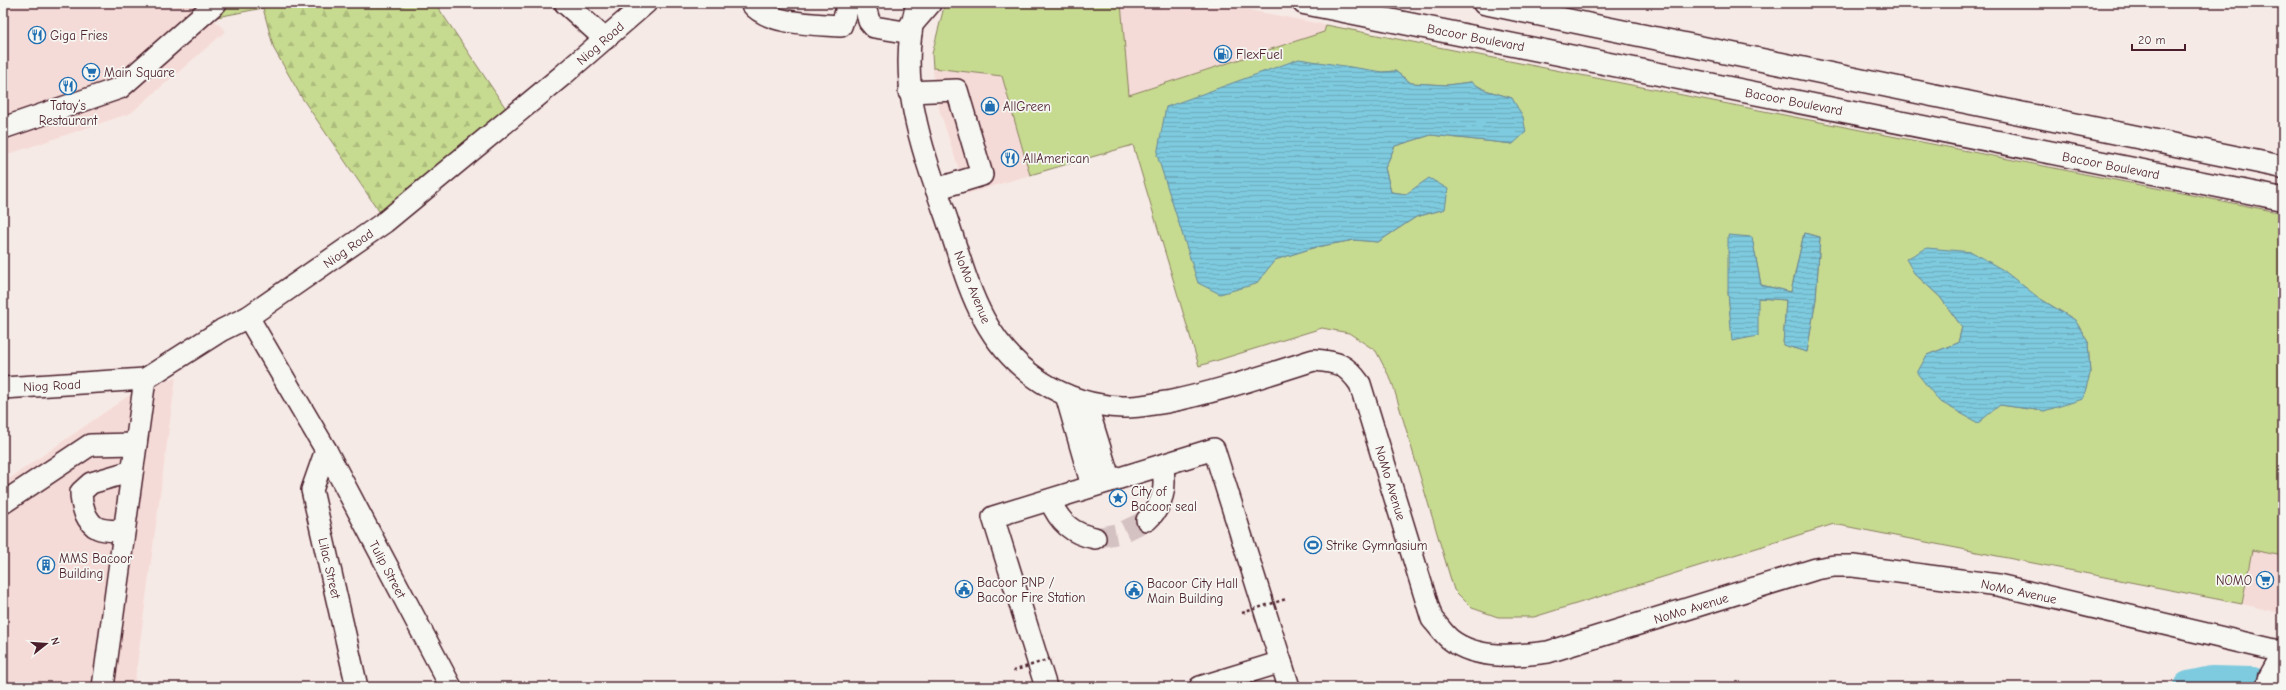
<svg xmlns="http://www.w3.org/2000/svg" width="2286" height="690" font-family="'Comic Neue',sans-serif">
  <defs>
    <pattern id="forest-firs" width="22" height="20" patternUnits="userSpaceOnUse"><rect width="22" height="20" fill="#c7db90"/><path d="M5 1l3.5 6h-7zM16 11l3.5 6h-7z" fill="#acbc7c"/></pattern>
    <pattern id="water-rules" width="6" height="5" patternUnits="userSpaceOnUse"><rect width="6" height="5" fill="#7ecade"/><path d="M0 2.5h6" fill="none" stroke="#6eadbf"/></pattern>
  </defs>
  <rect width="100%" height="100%" fill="#f6eae6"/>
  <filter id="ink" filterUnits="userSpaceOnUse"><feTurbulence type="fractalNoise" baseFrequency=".025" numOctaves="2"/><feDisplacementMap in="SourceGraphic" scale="8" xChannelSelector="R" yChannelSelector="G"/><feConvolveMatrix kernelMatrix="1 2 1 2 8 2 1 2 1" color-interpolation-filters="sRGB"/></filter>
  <g filter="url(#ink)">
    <!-- built -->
    <g fill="#f5dbd7">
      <polygon points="3,3 229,3 212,18 226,31 131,113 3,156"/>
      <polygon points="1121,3 1213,3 1326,25 1324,32 1128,95"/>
      <polygon points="933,68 1002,76 1030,175 967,194 940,112 934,84"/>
      <polygon points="176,377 134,687 3,687 3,483 131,394"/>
      <polygon points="2252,550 2283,556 2283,614 2242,604"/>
    </g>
    <!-- grass -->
    <path fill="#c7db90" stroke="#887d5e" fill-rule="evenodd" d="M 945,3 L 1121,3 L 1129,95 L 1324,32 L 1326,25 L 2283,213 L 2283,556 L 2252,550 L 2242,604 L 1834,524 L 1534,617 L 1498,617 L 1472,608 L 1454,590 L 1392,382 L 1376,351 L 1349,333 L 1322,328 L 1199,366 L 1133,145 L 1030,175 L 1002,76 L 933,68 L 932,54 ZM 1395,71 L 1411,83 L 1447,85 L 1471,82 L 1485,90 L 1512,98 L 1513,144 L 1431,135 L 1395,146 L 1385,168 L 1391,192 L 1406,194 L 1445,209 L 1416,217 L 1378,242 L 1354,240 L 1316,247 L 1274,260 L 1383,72 ZM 1804,233 L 1820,237 L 1816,299 L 1807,352 L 1783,345 L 1786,300 L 1758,298 L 1733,341 L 1728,292 L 1752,238 L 1761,285 L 1791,292 ZM 1914,273 L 2039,298 L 2075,320 L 2088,342 L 2090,374 L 2044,411 L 2000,405 L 1927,355 L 1958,343 L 1962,327 L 1940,297 Z"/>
    <!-- forest -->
    <polygon fill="url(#forest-firs)" stroke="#887d5e" points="229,3 435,3 507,110 383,217 302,98 274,49 263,8 212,18"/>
    <!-- water -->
    <g fill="url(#water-rules)" stroke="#698696">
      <polygon points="1299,59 1383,72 1395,71 1411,83 1447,85 1471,82 1485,90 1512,98 1523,117 1526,132 1513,144 1431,135 1395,146 1385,168 1391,192 1406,194 1429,178 1448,189 1445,209 1416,217 1378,242 1354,240 1316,247 1275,260 1256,284 1220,294 1198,283 1157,155 1166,107"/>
      <polygon points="1804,233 1820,237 1816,299 1807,352 1783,345 1786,300 1758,298 1758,336 1732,341 1728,292 1728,235 1752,237 1761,285 1791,292"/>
      <polygon points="1927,248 1972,252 2003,270 2039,298 2075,320 2088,342 2090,374 2083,399 2044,411 2000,405 1978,423 1939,401 1917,373 1927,355 1958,343 1962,327 1940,297 1914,273 1906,259"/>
    </g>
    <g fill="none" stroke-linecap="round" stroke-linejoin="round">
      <!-- river -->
      <polyline stroke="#7ecade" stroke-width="32" points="2189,687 2212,682 2252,683"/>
      <!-- minor-tunnel -->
      <polyline stroke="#d4c1c1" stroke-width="21" stroke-dasharray="21 10" stroke-linecap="butt" points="1095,538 1121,533 1147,520"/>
      <defs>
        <g id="minor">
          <polyline points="565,3 605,39"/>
          <path d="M 751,3 C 767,25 816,24 841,26 L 849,3"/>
          <polyline points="864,3 869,21 874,27 911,33"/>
          <path d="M 916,7 C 897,79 920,144 944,211 C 957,247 966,286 984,319 C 1012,371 1063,405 1122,407 C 1136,408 1152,404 1167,402 C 1217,392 1266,375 1314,360 C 1338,362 1346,364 1360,384 L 1432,619 C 1438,625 1444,635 1451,640 C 1477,660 1517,656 1548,652 L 1816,569 L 1834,566 L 1853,566 L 1998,585 L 2283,652"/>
          <polyline points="909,92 957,90 982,175 936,189"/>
          <polyline points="3,128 120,88 216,3"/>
          <polyline points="248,317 326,450 451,687"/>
          <polyline points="3,388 145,379 222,330 248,317 385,222 563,75 646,3"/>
          <polyline points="1066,395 1092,486"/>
          <polyline points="1086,403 1110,481"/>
          <polyline points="326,450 312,490 357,687"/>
          <path d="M 1050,500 C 1059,522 1072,534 1095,538"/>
          <polyline points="3,503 90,445 136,444"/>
          <path d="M 1147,520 C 1163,506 1167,486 1162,465"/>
          <path d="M 124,531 C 104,530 94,533 85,513 C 82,505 81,500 81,492 L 91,483 L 132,471"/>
          <polyline points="1281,662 1289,687"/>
          <polyline points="103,687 145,379"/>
          <polyline points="1046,687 993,517 1214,449 1281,662 1200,687"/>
          <polyline points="2267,687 2270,676 2283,653"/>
        </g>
        <g id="major">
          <polyline points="1304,3 2283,199"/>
          <polyline points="1484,3 2283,167"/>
          <polyline points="911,25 930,3"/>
        </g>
      </defs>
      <!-- minor casing -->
      <use href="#minor" stroke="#4a1f2b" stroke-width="24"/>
      <!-- major casing -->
      <use href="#major" stroke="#4a1f2b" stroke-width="25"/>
      <!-- minor -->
      <use href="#minor" stroke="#f6f6f2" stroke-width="21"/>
      <!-- major -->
      <use href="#major" stroke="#f6f6f2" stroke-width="22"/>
      <!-- path-bridge -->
      <g stroke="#4a1f2b" stroke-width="2.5" stroke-dasharray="3 3" stroke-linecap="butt">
        <polyline points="1242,613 1286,599"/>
        <polyline points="1013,671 1053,658"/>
      </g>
    </g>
  </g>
  <!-- icons -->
  <defs>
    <symbol id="restaurant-ring" viewBox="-11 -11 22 22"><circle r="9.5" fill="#f6f6f2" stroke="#1f6fb2" stroke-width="1.5"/><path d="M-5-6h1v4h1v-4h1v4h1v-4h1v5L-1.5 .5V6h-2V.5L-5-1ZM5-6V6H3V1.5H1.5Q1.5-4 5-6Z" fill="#1f6fb2"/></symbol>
    <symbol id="fuel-ring" viewBox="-11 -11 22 22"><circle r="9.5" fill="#f6f6f2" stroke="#1f6fb2" stroke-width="1.5"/><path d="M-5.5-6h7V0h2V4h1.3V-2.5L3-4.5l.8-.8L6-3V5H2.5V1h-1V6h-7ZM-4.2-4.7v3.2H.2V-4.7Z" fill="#1f6fb2"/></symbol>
    <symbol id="supermarket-ring" viewBox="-11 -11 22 22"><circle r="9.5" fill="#f6f6f2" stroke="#1f6fb2" stroke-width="1.5"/><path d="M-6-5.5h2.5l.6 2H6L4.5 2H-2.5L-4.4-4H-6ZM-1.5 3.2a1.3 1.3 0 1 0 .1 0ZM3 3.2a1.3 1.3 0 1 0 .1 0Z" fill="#1f6fb2"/></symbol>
    <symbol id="shop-ring" viewBox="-11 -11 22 22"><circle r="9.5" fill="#f6f6f2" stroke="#1f6fb2" stroke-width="1.5"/><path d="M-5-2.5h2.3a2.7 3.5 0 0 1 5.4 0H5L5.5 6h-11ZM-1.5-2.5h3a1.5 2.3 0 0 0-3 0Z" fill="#1f6fb2"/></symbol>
    <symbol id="sight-ring" viewBox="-11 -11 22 22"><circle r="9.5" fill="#f6f6f2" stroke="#1f6fb2" stroke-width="1.5"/><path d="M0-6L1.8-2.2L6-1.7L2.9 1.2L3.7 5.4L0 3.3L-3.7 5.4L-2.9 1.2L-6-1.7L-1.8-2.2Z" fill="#1f6fb2"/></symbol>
    <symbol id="stadium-ring" viewBox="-11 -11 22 22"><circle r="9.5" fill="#f6f6f2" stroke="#1f6fb2" stroke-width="1.5"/><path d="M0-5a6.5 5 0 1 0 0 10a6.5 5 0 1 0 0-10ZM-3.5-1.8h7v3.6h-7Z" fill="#1f6fb2"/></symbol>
    <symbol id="building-ring" viewBox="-11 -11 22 22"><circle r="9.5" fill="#f6f6f2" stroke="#1f6fb2" stroke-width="1.5"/><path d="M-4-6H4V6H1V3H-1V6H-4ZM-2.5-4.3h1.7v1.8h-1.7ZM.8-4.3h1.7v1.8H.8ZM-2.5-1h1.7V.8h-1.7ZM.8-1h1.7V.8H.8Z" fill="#1f6fb2"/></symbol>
    <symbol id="civic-ring" viewBox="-11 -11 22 22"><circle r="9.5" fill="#f6f6f2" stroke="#1f6fb2" stroke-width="1.5"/><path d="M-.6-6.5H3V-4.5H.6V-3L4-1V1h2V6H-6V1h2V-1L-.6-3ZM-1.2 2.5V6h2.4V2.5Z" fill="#1f6fb2"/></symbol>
  </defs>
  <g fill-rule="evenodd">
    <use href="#restaurant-ring" x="27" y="25" width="20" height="20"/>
    <use href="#fuel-ring" x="1213" y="44" width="20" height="20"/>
    <use href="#supermarket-ring" x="81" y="62" width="20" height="20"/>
    <use href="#restaurant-ring" x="58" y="76" width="20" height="20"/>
    <use href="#shop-ring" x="980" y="96" width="20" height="20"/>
    <use href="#restaurant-ring" x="1000" y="148" width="20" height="20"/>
    <use href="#sight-ring" x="1108" y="488" width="20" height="20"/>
    <use href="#stadium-ring" x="1303" y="535" width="20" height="20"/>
    <use href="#building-ring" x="36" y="555" width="20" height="20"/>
    <use href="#supermarket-ring" x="2255" y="570" width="20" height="20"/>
    <use href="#civic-ring" x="954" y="579" width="20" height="20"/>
    <use href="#civic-ring" x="1124" y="580" width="20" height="20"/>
  </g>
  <g text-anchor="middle" stroke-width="3.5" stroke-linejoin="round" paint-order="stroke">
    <!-- poi labels -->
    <g font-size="13" fill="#4a1f2b" stroke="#f6f6f2" text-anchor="start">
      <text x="50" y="40">Giga Fries</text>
      <text x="1236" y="59">FlexFuel</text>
      <text x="104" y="77">Main Square</text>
      <text x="68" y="110" text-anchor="middle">Tatay’s<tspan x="68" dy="15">Restaurant</tspan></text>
      <text x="1003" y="111">AllGreen</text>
      <text x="1023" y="163">AllAmerican</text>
      <text x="1131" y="496">City of<tspan x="1131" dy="15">Bacoor seal</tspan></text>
      <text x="1326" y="550">Strike Gymnasium</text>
      <text x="59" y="563">MMS Bacoor<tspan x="59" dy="15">Building</tspan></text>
      <text x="2252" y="585" text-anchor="end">NOMO</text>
      <text x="977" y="587">Bacoor PNP /<tspan x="977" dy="15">Bacoor Fire Station</tspan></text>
      <text x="1147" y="588">Bacoor City Hall<tspan x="1147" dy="15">Main Building</tspan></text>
    </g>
    <!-- street labels -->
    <g font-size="13" fill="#4a1f2b" stroke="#f6f6f2">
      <text transform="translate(1476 37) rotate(11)" y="5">Bacoor Boulevard</text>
      <text transform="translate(600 43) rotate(-41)" y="5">Niog Road</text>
      <text transform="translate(1794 101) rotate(11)" y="5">Bacoor Boulevard</text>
      <text transform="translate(2111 165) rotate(11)" y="5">Bacoor Boulevard</text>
      <text transform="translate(348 248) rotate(-35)" y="5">Niog Road</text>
      <text transform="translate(973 287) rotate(68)" y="5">NoMo Avenue</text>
      <text transform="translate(52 385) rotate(-3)" y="5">Niog Road</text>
      <text transform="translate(1391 483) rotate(73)" y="5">NoMo Avenue</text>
      <text transform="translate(330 568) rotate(77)" y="5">Lilac Street</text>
      <text transform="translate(388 569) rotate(62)" y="5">Tulip Street</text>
      <text transform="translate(2019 591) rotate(12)" y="5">NoMo Avenue</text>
      <text transform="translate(1691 608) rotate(-17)" y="5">NoMo Avenue</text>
    </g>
  </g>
  <!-- margin -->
  <rect width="2286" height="690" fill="none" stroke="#f6f6f2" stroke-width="16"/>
  <rect x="8" y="8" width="2270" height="674" fill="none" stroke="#4a1f2b" stroke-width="1.5" filter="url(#ink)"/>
  <!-- north arrow -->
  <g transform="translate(46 644) rotate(73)" stroke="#f6f6f2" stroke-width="3" paint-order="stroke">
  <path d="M0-3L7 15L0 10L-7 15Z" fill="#4a1f2b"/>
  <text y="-6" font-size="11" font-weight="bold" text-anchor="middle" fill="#4a1f2b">N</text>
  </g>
  <!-- scale -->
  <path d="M2132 44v6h53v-6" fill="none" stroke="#4a1f2b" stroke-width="2"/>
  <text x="2138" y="44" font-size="12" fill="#4a1f2b" stroke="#f6f6f2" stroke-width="3" paint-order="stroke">20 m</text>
</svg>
